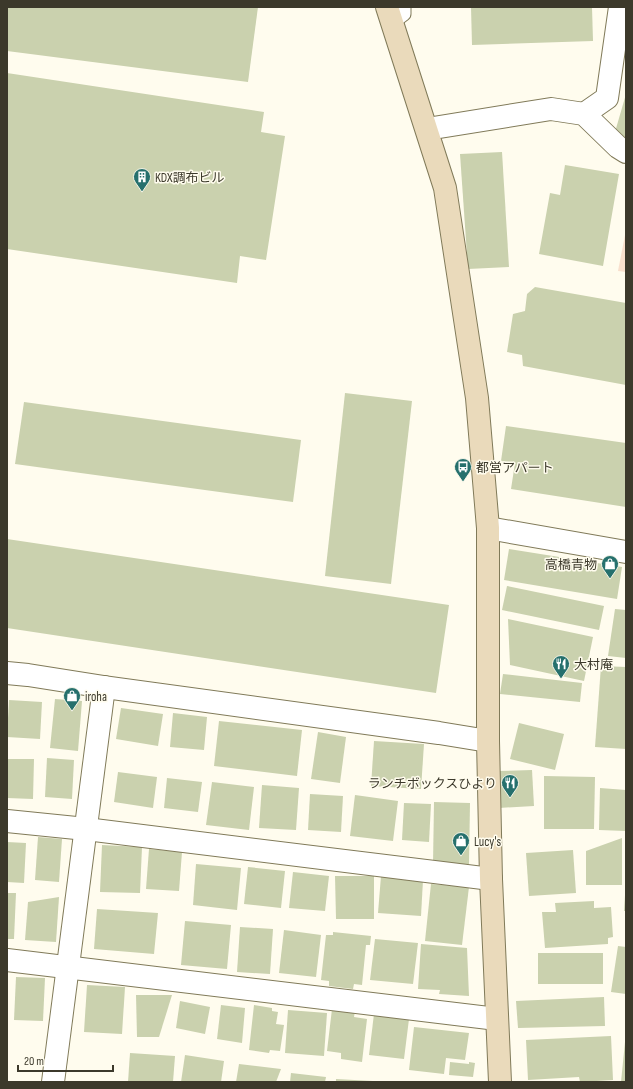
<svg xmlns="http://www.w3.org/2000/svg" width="633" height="1089" font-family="'Sofia Sans Condensed','Noto Sans JP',sans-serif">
  <rect width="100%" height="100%" fill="#fffcee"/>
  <!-- green -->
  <polygon fill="#f9e0cd" points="626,230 626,272 618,271"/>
  <!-- building -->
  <g fill="#cad1ae">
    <polygon points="7,7 258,7 248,82 7,51"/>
    <polygon points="471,7 592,7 593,41 472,45"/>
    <polygon points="7,73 264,112 261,132 285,136 266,260 240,256 237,283 7,249"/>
    <polygon points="626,94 626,138 615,132"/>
    <polygon points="502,152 509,267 468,269 460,154"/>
    <polygon points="565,165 619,174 603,266 539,254 550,193 560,195"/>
    <polygon points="535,287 626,303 626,385 523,366 522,355 507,352 513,314 525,311 527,294"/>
    <polygon points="345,393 412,401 391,584 325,576"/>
    <polygon points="24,402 301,440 293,502 15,464"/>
    <polygon points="506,426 626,443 626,507 511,489 515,463 501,461"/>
    <polygon points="7,539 449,605 436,693 7,628"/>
    <polygon points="509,549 622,567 617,599 504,580"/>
    <polygon points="507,586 604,606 599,630 502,610"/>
    <polygon points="615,609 626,610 626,658 608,656"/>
    <polygon points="508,619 593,637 584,681 510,665"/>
    <polygon points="601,666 626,667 626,749 595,747"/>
    <polygon points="503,674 582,683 580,702 500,694"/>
    <polygon points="55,699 82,701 78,751 50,748"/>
    <polygon points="9,700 42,702 40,739 7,737"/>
    <polygon points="121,708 163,714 158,746 116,739"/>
    <polygon points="173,713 207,717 204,750 170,747"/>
    <polygon points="219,721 302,730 297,776 214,766"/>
    <polygon points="519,723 564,734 555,770 510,759"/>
    <polygon points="318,732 346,737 340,783 311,779"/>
    <polygon points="374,741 424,744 421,789 371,786"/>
    <polygon points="47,758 74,760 72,799 45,797"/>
    <polygon points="7,759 34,759 33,799 7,798"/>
    <polygon points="532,770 534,806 499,808 497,771"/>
    <polygon points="118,772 157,777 153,808 114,802"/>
    <polygon points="544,776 595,777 594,829 544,829"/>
    <polygon points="167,778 202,782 198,812 164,808"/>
    <polygon points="212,782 254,787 249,830 206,825"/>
    <polygon points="262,785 299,788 296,830 259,828"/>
    <polygon points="600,788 626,790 626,831 599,830"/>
    <polygon points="310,794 343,796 341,832 308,830"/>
    <polygon points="355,795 398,801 393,841 350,836"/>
    <polygon points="434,802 470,803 469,864 433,864"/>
    <polygon points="404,803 431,804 429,842 402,840"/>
    <polygon points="38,837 62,839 59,882 35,880"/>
    <polygon points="622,838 622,885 586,885 586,851"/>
    <polygon points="7,842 26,843 24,883 7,882"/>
    <polygon points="102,845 142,847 140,893 100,892"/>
    <polygon points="149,849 182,852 179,891 146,889"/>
    <polygon points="573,850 576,893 529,896 526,853"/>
    <polygon points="196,864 241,868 237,910 193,905"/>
    <polygon points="248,867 285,871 281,908 244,904"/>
    <polygon points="293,872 329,876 325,911 289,908"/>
    <polygon points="335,876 374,876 374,919 336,919"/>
    <polygon points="381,876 423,880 421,916 378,913"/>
    <polygon points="431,884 469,887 462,945 425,941"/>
    <polygon points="7,893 16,893 14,939 7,939"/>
    <polygon points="625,895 626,895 626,911 624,911"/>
    <polygon points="59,897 56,942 25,940 28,902"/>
    <polygon points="594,901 594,908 611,907 613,937 608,938 608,944 545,948 542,912 556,912 555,903"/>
    <polygon points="97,909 158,913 154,954 94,949"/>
    <polygon points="185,921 231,925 227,969 181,965"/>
    <polygon points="240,927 273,929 270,974 237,972"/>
    <polygon points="284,930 321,935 316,977 279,973"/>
    <polygon points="333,932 371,936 370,945 366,945 362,985 354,984 353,989 329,986 329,981 321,980 326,935 333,935"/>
    <polygon points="375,939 418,943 413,984 370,980"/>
    <polygon points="421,944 467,948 469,996 439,994 440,990 418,989"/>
    <polygon points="618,946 626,947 626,994 611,992"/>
    <rect x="538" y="953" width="65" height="31"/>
    <polygon points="16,977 45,978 43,1021 14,1020"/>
    <polygon points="87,985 125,987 122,1034 84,1032"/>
    <polygon points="136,995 172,995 159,1037 137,1037"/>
    <polygon points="604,997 605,1026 518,1028 516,1001"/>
    <polygon points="180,1001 210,1007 205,1034 176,1028"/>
    <polygon points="221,1005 245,1008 242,1043 217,1039"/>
    <polygon points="254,1005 272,1008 272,1011 278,1012 276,1024 284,1025 280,1051 270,1050 269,1053 249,1050"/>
    <polygon points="332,1009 355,1011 354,1017 367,1019 362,1062 341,1059 341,1053 327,1051"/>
    <polygon points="288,1010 327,1013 324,1056 285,1053"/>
    <polygon points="374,1014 409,1019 404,1059 369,1055"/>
    <polygon points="414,1027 469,1033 465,1060 446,1058 444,1074 409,1070"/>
    <polygon points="611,1036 613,1080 580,1082 579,1077 528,1080 526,1040"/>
    <polygon points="625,1042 626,1042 626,1082 621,1082"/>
    <polygon points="130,1053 175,1056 173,1082 128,1082"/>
    <polygon points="185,1055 224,1061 221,1082 181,1082"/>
    <polygon points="450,1062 469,1064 469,1062 475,1063 473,1077 449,1075"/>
    <polygon points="239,1064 281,1069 276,1082 236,1082"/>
    <polygon points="291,1073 326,1077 325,1082 290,1082"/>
    <polygon points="336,1079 373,1081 373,1082 336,1082"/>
  </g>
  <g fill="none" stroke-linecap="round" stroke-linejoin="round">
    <defs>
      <polyline id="lane" points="392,23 404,14 404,7"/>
      <g id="street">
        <polyline points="584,114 607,98 620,7"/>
        <polyline points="427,129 551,109 584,114 618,147 626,152"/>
        <polyline points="488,528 626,552"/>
        <polyline points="7,673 28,675 104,687 439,733 488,741"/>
        <polyline points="7,821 86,829 491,879"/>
        <polyline points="7,960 497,1019"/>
        <polyline points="53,1082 104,687"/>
      </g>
      <polyline id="secondary" points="387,7 445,188 477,398 488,528 488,741 491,879 500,1082"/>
    </defs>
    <!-- lane casing -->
    <use href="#lane" stroke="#807a59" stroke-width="15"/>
    <!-- street casing -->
    <use href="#street" stroke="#807a59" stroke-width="24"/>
    <!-- secondary casing -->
    <use href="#secondary" stroke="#807a59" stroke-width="24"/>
    <!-- lane -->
    <use href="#lane" stroke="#fff" stroke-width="13"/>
    <!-- street -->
    <use href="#street" stroke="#fff" stroke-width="22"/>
    <!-- secondary -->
    <use href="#secondary" stroke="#eadabb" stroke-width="22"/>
  </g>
  <!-- icons -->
  <defs>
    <symbol id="building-pin" viewBox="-11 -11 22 30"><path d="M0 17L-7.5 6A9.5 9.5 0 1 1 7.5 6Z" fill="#26706d" stroke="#fffcee"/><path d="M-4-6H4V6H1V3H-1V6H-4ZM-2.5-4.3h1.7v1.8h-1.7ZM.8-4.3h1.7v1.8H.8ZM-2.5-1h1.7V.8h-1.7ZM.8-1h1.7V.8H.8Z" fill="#fff"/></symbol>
    <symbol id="bus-pin" viewBox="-11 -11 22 30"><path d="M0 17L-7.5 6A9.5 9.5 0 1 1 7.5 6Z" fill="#26706d" stroke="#fffcee"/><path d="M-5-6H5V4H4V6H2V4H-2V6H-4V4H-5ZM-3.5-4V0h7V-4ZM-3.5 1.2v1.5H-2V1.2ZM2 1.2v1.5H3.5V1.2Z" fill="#fff"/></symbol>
    <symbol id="shop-pin" viewBox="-11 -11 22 30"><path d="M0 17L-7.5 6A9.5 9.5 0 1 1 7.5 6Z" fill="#26706d" stroke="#fffcee"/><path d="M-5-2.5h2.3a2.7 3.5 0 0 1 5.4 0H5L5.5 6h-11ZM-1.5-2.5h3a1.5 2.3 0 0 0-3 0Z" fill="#fff"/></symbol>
    <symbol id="restaurant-pin" viewBox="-11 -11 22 30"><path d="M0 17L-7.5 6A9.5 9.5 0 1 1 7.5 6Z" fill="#26706d" stroke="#fffcee"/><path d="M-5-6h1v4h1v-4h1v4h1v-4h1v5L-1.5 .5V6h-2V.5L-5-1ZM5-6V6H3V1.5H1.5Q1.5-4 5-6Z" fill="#fff"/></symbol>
  </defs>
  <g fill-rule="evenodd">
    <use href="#building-pin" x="132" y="167" width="20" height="27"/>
    <use href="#bus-pin" x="453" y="457" width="20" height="27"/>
    <use href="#shop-pin" x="600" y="554" width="20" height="27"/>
    <use href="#restaurant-pin" x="551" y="654" width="20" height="27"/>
    <use href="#shop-pin" x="62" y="686" width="20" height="27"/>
    <use href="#restaurant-pin" x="500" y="773" width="20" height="27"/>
    <use href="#shop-pin" x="451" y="831" width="20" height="27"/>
  </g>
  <g text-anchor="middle" stroke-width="3" stroke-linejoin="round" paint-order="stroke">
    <!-- poi labels -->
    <g font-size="13" fill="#3c392b" stroke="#fffcee" text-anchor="start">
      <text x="155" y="182">KDX調布ビル</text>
      <text x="476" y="472">都営アパート</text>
      <text x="597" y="569" text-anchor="end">高橋青物</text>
      <text x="574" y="669">大村庵</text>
      <text x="85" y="701">iroha</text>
      <text x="497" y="788" text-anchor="end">ランチボックスひより</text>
      <text x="474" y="846">Lucy's</text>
    </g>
  </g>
  <!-- border -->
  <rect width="633" height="1089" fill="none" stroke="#3c392b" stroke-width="16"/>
  <!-- scale -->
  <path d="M18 1065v6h95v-6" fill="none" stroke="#3c392b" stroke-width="2"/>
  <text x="24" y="1065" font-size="12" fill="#3c392b" stroke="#fffcee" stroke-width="3" paint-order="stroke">20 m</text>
</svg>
